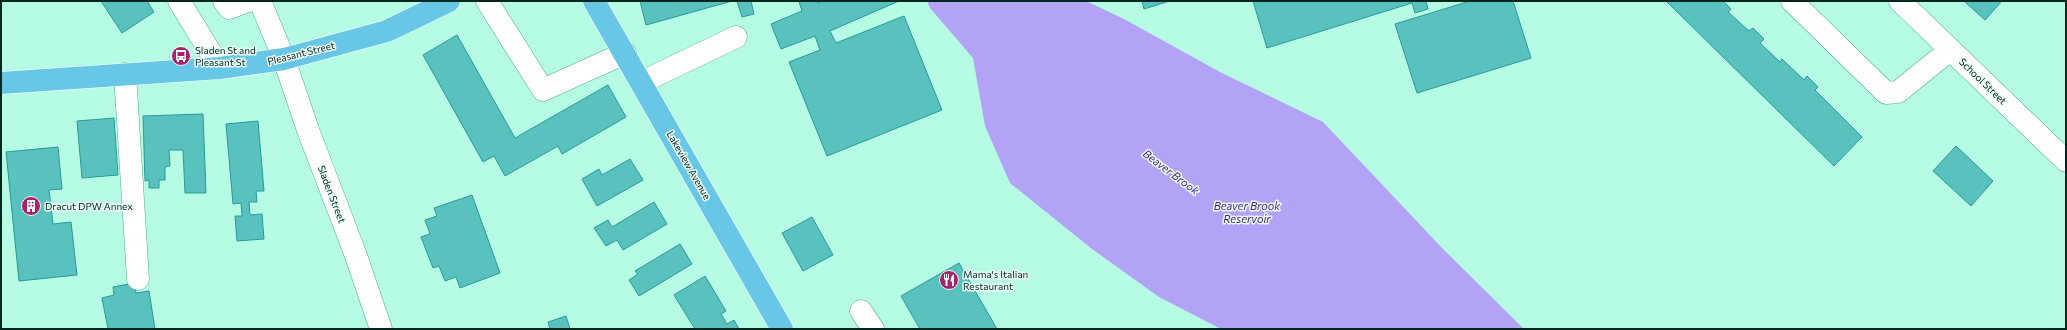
<svg xmlns="http://www.w3.org/2000/svg" width="2067" height="330" font-family="Commissioner,sans-serif">
  <rect width="100%" height="100%" fill="#b6fce5"/>
  <!-- water -->
  <polygon fill="#b3a3f7" points="927,1 1086,1 1124,19 1220,72 1323,122 1444,250 1524,329 1221,329 1159,297 1092,249 1010,183 985,126 973,58 930,8"/>
  <!-- building -->
  <g fill="#5ac2be" stroke="#299a96">
    <polygon points="101,1 147,1 154,12 122,33"/>
    <polygon points="640,1 732,1 646,25"/>
    <polygon points="737,1 751,1 754,14 742,17"/>
    <polygon points="802,1 818,1 818,3 822,1 899,1 830,31 836,43 904,16 942,110 827,156 789,62 820,50 815,36 781,49 771,24 802,11 799,2"/>
    <polygon points="1142,1 1170,1 1144,9"/>
    <polygon points="1253,1 1426,1 1428,9 1415,13 1412,3 1267,48"/>
    <polygon points="1470,1 1513,1 1531,58 1417,93 1395,24"/>
    <polygon points="1666,1 1723,1 1731,9 1728,12 1749,31 1753,28 1764,39 1760,43 1780,62 1782,59 1804,80 1807,76 1818,87 1815,90 1862,137 1834,166"/>
    <polygon points="1964,1 2002,1 1985,20"/>
    <polygon points="457,35 515,138 608,85 626,117 562,154 558,146 505,176 494,156 483,162 423,55"/>
    <polygon points="203,114 206,193 185,193 183,150 169,150 170,166 165,167 165,180 159,180 159,188 149,188 149,180 145,181 143,116"/>
    <polygon points="114,118 118,175 82,178 77,121"/>
    <polygon points="258,121 264,191 256,191 257,202 249,202 250,215 262,214 264,239 237,241 235,216 242,216 241,203 233,204 226,124"/>
    <polygon points="1956,146 1993,181 1971,206 1933,171"/>
    <polygon points="58,147 62,189 49,190 53,224 71,222 77,275 19,281 6,152"/>
    <polygon points="630,159 643,180 597,206 582,179 599,169 602,175"/>
    <polygon points="472,195 500,273 460,288 456,277 445,281 439,266 433,268 421,237 430,234 425,220 437,216 434,208"/>
    <polygon points="654,202 667,224 623,250 617,240 606,246 594,228 608,220 612,227"/>
    <polygon points="812,217 833,255 803,271 782,233"/>
    <polygon points="680,244 692,264 639,296 629,280 638,274 635,271"/>
    <polygon points="959,263 997,329 920,329 901,296"/>
    <polygon points="705,276 726,311 721,314 727,324 734,320 739,329 695,329 674,295"/>
    <polygon points="134,283 136,293 149,291 155,329 108,329 102,298 114,295 113,287"/>
    <polygon points="566,316 570,329 550,329 548,322"/>
  </g>
  <g fill="none" stroke-linecap="round" stroke-linejoin="round">
    <defs>
      <g id="minor">
        <polyline points="179,1 220,68"/>
        <polyline points="224,1 229,8 248,1"/>
        <polyline points="260,1 284,59 308,130 355,253 381,329"/>
        <polyline points="487,1 543,90 625,53"/>
        <polyline points="1792,1 1886,93 1898,92 1950,50"/>
        <polyline points="1900,1 2066,161"/>
        <polyline points="125,74 138,279"/>
        <polyline points="642,82 736,37"/>
        <polyline points="861,311 873,329"/>
      </g>
      <g id="major">
        <polyline points="594,1 782,329"/>
        <polyline points="1,83 220,68 284,59 387,31 449,1"/>
      </g>
    </defs>
    <!-- minor casing -->
    <use href="#minor" stroke="#4eaa90" stroke-width="23"/>
    <!-- major casing -->
    <use href="#major" stroke="#fff" stroke-width="23"/>
    <!-- minor -->
    <use href="#minor" stroke="#fff" stroke-width="22"/>
    <!-- major -->
    <use href="#major" stroke="#68c6e6" stroke-width="22"/>
  </g>
  <!-- icons -->
  <defs>
    <symbol id="bus-disc" viewBox="-11 -11 22 22"><circle r="9.5" fill="#a7226c" stroke="#ecfdf7"/><path d="M-5-6H5V4H4V6H2V4H-2V6H-4V4H-5ZM-3.5-4V0h7V-4ZM-3.5 1.2v1.5H-2V1.2ZM2 1.2v1.5H3.5V1.2Z" fill="#fff"/></symbol>
    <symbol id="building-disc" viewBox="-11 -11 22 22"><circle r="9.5" fill="#a7226c" stroke="#ecfdf7"/><path d="M-4-6H4V6H1V3H-1V6H-4ZM-2.5-4.3h1.7v1.8h-1.7ZM.8-4.3h1.7v1.8H.8ZM-2.5-1h1.7V.8h-1.7ZM.8-1h1.7V.8H.8Z" fill="#fff"/></symbol>
    <symbol id="restaurant-disc" viewBox="-11 -11 22 22"><circle r="9.5" fill="#a7226c" stroke="#ecfdf7"/><path d="M-5-6h1v4h1v-4h1v4h1v-4h1v5L-1.5 .5V6h-2V.5L-5-1ZM5-6V6H3V1.5H1.5Q1.5-4 5-6Z" fill="#fff"/></symbol>
  </defs>
  <g fill-rule="evenodd">
    <use href="#bus-disc" x="170" y="45" width="22" height="22"/>
    <use href="#building-disc" x="20" y="195" width="22" height="22"/>
    <use href="#restaurant-disc" x="938" y="269" width="22" height="22"/>
  </g>
  <g text-anchor="middle" stroke-width="3" stroke-linejoin="round" paint-order="stroke">
    <!-- poi labels -->
    <g font-size="10" fill="#00271d" stroke="#ecfdf7" text-anchor="start">
      <text x="195" y="54">Sladen St and<tspan x="195" dy="12">Pleasant St</tspan></text>
      <text x="45" y="210">Dracut DPW Annex</text>
      <text x="963" y="278">Mama's Italian<tspan x="963" dy="12">Restaurant</tspan></text>
    </g>
    <!-- street labels -->
    <g font-size="10" fill="#00271d" stroke="#ecfdf7">
      <text transform="translate(301 53) rotate(-14)" y="4">Pleasant Street</text>
      <text transform="translate(1983 81) rotate(44)" y="4">School Street</text>
      <text transform="translate(689 165) rotate(60)" y="4">Lakeview Avenue</text>
      <text transform="translate(332 194) rotate(69)" y="4">Sladen Street</text>
    </g>
    <!-- water labels -->
    <g font-size="11" font-style="italic" fill="#3f1f7e" stroke="#ecfdf7">
      <text transform="translate(1171 172) rotate(37)" y="4">Beaver Brook</text>
      <text x="1247" y="210">Beaver Brook<tspan x="1247" dy="13">Reservoir</tspan></text>
    </g>
  </g>
  <!-- border -->
  <rect width="2067" height="330" fill="none" stroke="#00271d" stroke-width="4"/>
</svg>
